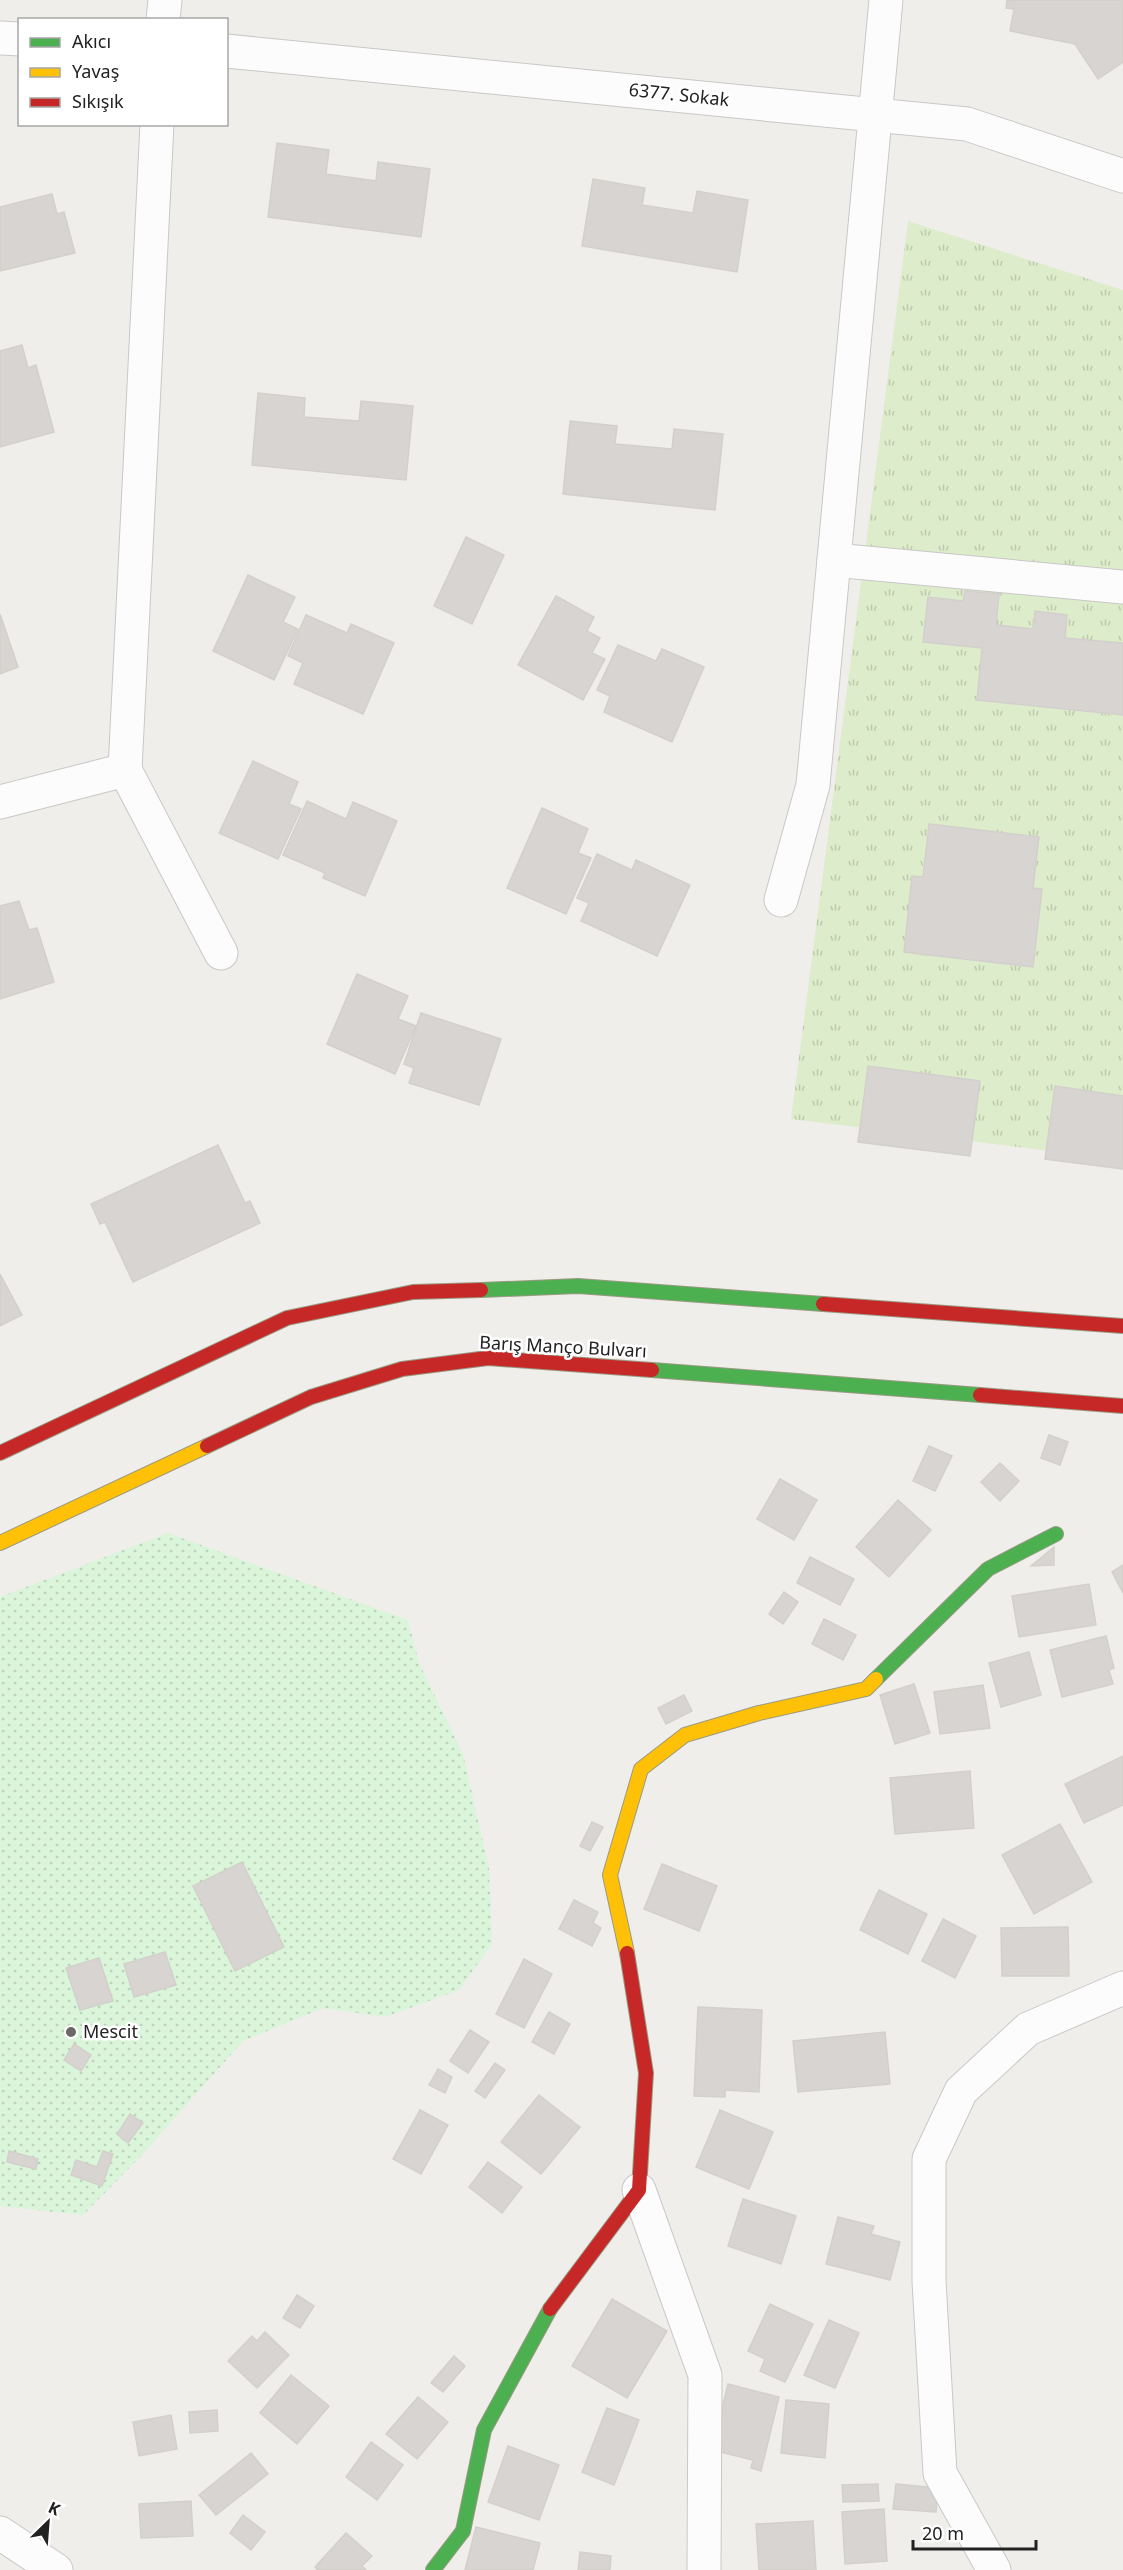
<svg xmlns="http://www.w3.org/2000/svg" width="1123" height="2570" font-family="'Noto Sans',sans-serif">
  <defs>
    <pattern id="grass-tufts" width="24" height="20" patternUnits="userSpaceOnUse" patternTransform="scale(1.5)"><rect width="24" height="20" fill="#ddeccb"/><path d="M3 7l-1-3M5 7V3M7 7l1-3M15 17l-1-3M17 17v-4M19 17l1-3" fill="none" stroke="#bdcaae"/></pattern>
    <pattern id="park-dots" width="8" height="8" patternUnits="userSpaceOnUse" patternTransform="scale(1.5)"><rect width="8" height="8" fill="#daf5da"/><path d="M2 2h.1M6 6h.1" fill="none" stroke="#bbd2bb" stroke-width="1.8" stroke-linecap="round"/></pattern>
  </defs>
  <rect width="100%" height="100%" fill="#f0eeeb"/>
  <!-- grass -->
  <polygon fill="url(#grass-tufts)" points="908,221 1123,290 1123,1160 791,1119"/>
  <!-- park -->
  <polygon fill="url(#park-dots)" points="168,1533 408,1620 419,1663 463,1754 489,1868 492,1944 459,1990 385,2017 323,2008 243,2041 143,2154 83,2215 0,2206 0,1597"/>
  <!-- building -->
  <g fill="#d7d4d2" stroke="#d3d0cc" stroke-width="1.5">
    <polygon points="1007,0 1123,0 1123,62 1098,79 1075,44 1010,31 1014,9 1006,8"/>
    <polygon points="277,143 329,150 326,174 376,181 378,162 430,169 421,237 268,217"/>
    <polygon points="593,179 645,188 642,205 693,213 697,191 748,200 737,272 582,246"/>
    <polygon points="52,194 57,214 64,212 75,253 0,271 0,207"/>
    <polygon points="22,345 28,368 36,365 54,432 0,447 0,351"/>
    <polygon points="258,393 305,398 304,417 359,421 361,401 413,406 406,480 252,465"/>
    <polygon points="570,421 617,426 615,444 672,449 674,429 723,434 715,510 563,494"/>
    <polygon points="466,537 504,555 472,624 434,606"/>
    <polygon points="248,575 295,597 283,622 298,629 274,680 213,651"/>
    <polygon points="965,591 999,594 996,625 1033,629 1035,611 1067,615 1065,638 1123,643 1123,715 977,700 982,648 923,642 928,597 963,601"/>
    <polygon points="556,596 594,617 587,631 600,638 592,653 605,659 583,700 518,665"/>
    <polygon points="0,614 18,667 0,674"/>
    <polygon points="306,615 347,633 351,624 394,643 363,714 294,684 303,663 288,656"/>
    <polygon points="618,645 656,661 662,649 704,667 672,742 604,712 610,696 597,690"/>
    <polygon points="253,761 298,782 289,804 301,809 278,859 219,833"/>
    <polygon points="307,801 346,819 353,802 397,821 365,896 323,878 325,873 283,855"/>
    <polygon points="542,808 588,829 578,853 591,858 566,914 507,888"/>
    <polygon points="929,824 1039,837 1033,888 1042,889 1033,967 904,952 912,876 923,877"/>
    <polygon points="597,854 632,870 636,860 690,885 657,956 581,921 589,903 577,898"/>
    <polygon points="19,901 29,930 37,928 54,982 0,999 0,906"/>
    <polygon points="357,974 408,996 398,1019 416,1026 395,1074 327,1044"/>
    <polygon points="421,1013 501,1039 479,1105 409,1083 414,1068 404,1064"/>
    <polygon points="868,1066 980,1081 970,1156 858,1142"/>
    <polygon points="1055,1086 1123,1096 1123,1169 1045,1159"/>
    <polygon points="218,1145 245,1203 250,1201 260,1223 133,1282 105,1222 100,1224 91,1204"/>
    <polygon points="0,1274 22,1315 0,1326"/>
    <polygon points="1049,1435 1068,1442 1060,1465 1041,1458"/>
    <polygon points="929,1446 952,1456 935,1491 913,1481"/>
    <polygon points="1000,1463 1019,1481 1000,1501 981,1482"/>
    <polygon points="780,1479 817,1500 794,1540 757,1519"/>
    <polygon points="898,1500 931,1530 889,1577 856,1547"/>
    <polygon points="1054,1547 1054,1565 1031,1566"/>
    <polygon points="810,1557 854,1579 840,1605 797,1583"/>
    <polygon points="1123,1565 1123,1593 1112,1572"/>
    <polygon points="1089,1584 1096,1625 1019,1637 1012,1596"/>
    <polygon points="784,1592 798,1602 783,1624 769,1614"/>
    <polygon points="824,1619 856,1635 843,1660 812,1644"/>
    <polygon points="1106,1636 1114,1668 1109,1670 1113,1684 1062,1697 1050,1650"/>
    <polygon points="1029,1652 1041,1695 1001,1707 989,1663"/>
    <polygon points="914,1684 930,1733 895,1744 880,1695"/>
    <polygon points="983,1685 990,1728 940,1734 934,1692"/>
    <polygon points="684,1695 692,1711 666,1724 658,1708"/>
    <polygon points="1123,1756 1123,1805 1084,1823 1065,1784"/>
    <polygon points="970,1771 974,1828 895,1834 890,1778"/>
    <polygon points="592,1822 603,1827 590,1851 580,1846"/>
    <polygon points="1060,1824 1092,1882 1034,1914 1002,1855"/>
    <polygon points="242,1862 284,1947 235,1971 193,1886"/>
    <polygon points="662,1864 717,1886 699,1931 644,1909"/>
    <polygon points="879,1890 927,1914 908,1954 860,1930"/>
    <polygon points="574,1900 598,1912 593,1923 601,1928 592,1946 559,1929"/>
    <polygon points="943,1919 976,1936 955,1978 922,1961"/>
    <polygon points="1068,1927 1069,1976 1002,1976 1001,1928"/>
    <polygon points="165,1952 176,1985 134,1997 124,1964"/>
    <polygon points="99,1958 113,2001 80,2010 66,1968"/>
    <polygon points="524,1959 552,1974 524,2028 496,2014"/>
    <polygon points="698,2007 762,2010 759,2092 725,2090 725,2097 694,2096"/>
    <polygon points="549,2012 570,2024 554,2054 532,2042"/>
    <polygon points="470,2030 489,2042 468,2073 450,2061"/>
    <polygon points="885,2032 890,2084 798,2092 793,2041"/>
    <polygon points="74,2044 91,2055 81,2071 64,2060"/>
    <polygon points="495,2063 505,2070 485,2098 475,2091"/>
    <polygon points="438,2069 452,2077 445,2093 429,2085"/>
    <polygon points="539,2095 580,2127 541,2174 501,2142"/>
    <polygon points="420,2110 448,2125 421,2174 393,2159"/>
    <polygon points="720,2110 773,2132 749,2189 696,2167"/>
    <polygon points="130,2114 143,2123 128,2143 117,2134"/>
    <polygon points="9,2151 38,2159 36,2169 7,2162"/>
    <polygon points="103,2151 113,2154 102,2186 71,2175 76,2160 97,2167"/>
    <polygon points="488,2162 522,2187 502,2213 469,2187"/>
    <polygon points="743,2199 796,2216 781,2264 728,2246"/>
    <polygon points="838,2217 874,2226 871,2234 900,2242 890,2280 826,2264"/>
    <polygon points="297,2295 314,2306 300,2328 283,2318"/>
    <polygon points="612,2299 667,2331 627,2398 572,2366"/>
    <polygon points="770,2304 813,2324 785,2382 760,2371 765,2359 748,2351"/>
    <polygon points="829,2320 859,2333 835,2388 804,2375"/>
    <polygon points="265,2332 289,2355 257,2388 228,2361 252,2336 257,2341"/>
    <polygon points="454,2356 465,2366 443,2392 431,2383"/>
    <polygon points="291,2375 329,2406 297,2444 260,2413"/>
    <polygon points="728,2384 779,2397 761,2471 751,2468 753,2460 712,2450"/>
    <polygon points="418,2397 448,2422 417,2459 386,2434"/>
    <polygon points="786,2400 829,2404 825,2458 781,2453"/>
    <polygon points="607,2408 639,2420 614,2485 582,2472"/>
    <polygon points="217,2410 218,2431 190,2433 189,2412"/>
    <polygon points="171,2415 177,2449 139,2456 133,2422"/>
    <polygon points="371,2442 403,2465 377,2500 346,2477"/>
    <polygon points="508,2446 559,2465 539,2520 488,2502"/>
    <polygon points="251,2453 268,2474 216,2515 199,2495"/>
    <polygon points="878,2484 879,2501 843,2502 842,2485"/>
    <polygon points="896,2484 938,2488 936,2512 893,2509"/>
    <polygon points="191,2501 193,2536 141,2538 139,2504"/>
    <polygon points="884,2509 887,2561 845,2564 842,2512"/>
    <polygon points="243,2515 265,2532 251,2550 230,2533"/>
    <polygon points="813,2521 816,2570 759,2570 756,2524"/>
    <polygon points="476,2527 540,2543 533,2570 465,2570"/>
    <polygon points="346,2533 372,2556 362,2566 366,2570 318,2570 315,2567"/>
    <polygon points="580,2552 611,2556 610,2570 578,2570"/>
  </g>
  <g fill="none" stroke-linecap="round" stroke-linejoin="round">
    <defs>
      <g id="street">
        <polyline points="163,20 165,0"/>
        <polyline points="0,38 20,39"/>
        <polyline points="226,51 967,124 1123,176"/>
        <polyline points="834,560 1123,587"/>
        <polyline points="125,770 221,953"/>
        <polyline points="0,802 125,770 157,124"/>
        <polyline points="781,900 813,785 886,0"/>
        <polyline points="639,2190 705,2375 704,2570"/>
        <polyline points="0,2533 56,2570"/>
        <polyline points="994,2570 940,2473 929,2281 929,2159 961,2091 1028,2029 1123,1988"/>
      </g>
      <g id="fast">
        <polyline points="481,1290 578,1286 823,1304"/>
        <polyline points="652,1370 980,1395"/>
        <polyline points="876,1679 988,1569 1056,1534"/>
        <polyline points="433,2570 463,2531 484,2430 550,2309"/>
      </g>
      <g id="slow">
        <polyline points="0,1543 207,1446"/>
        <polyline points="627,1953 610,1875 641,1769 685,1735 759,1713 866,1689 876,1679"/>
      </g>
      <g id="jam">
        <polyline points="823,1304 1123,1326"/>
        <polyline points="980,1395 1123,1406"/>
        <polyline points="207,1446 311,1397 402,1369 488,1358 652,1370"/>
        <polyline points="0,1453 287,1318 413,1292 481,1290"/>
        <polyline points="550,2309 639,2190 646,2073 627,1953"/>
      </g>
    </defs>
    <!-- street casing -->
    <use href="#street" stroke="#c9c8c7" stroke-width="35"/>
    <!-- fast casing -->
    <use href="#fast" stroke="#999a82" stroke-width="16"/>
    <!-- slow casing -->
    <use href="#slow" stroke="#999a82" stroke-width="16"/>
    <!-- jam casing -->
    <use href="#jam" stroke="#999a82" stroke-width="16"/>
    <!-- street -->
    <use href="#street" stroke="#fdfcfc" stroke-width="33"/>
    <!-- fast -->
    <use href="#fast" stroke="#4caf50" stroke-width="14"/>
    <!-- slow -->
    <use href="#slow" stroke="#ffc107" stroke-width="14"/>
    <!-- jam -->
    <use href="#jam" stroke="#c62828" stroke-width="14"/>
  </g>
  <!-- markers -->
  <circle fill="#6a6968" stroke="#fff" stroke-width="2" cx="71" cy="2032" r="6"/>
  <g text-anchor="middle" stroke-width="5" stroke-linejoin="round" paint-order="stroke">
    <!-- street labels -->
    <g font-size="18" fill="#222" stroke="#fff">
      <text transform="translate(679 95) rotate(6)" y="6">6377. Sokak</text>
      <text transform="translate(563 1347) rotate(3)" y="6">Barış Manço Bulvarı</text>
    </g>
    <!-- poi labels -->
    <g font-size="18" fill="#222" stroke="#fff" text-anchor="start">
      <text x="83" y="2038">Mescit</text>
    </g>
  </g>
  <!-- legend -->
  <rect x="18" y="18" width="210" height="108" fill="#ffffff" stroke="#a7a7a7" stroke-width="1.5"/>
  <rect x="30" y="38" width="30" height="9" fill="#4caf50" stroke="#a7a7a7" stroke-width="1.5"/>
  <text x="72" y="48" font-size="18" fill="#222222">Akıcı</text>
  <rect x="30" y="68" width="30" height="9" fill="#ffc107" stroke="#a7a7a7" stroke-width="1.5"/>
  <text x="72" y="78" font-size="18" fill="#222222">Yavaş</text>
  <rect x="30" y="98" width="30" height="9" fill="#c62828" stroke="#a7a7a7" stroke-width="1.5"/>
  <text x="72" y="108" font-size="18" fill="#222222">Sıkışık</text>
  <!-- north arrow -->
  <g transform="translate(48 2522) rotate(25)" stroke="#ffffff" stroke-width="4.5" paint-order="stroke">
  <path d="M0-4.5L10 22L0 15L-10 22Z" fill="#222222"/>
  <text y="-9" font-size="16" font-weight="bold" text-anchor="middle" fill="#222222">K</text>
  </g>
  <!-- scale -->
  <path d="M913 2540v9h123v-9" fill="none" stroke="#222222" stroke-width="3"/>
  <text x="922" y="2540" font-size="18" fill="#222222" stroke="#ffffff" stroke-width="4.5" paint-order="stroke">20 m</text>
</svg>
